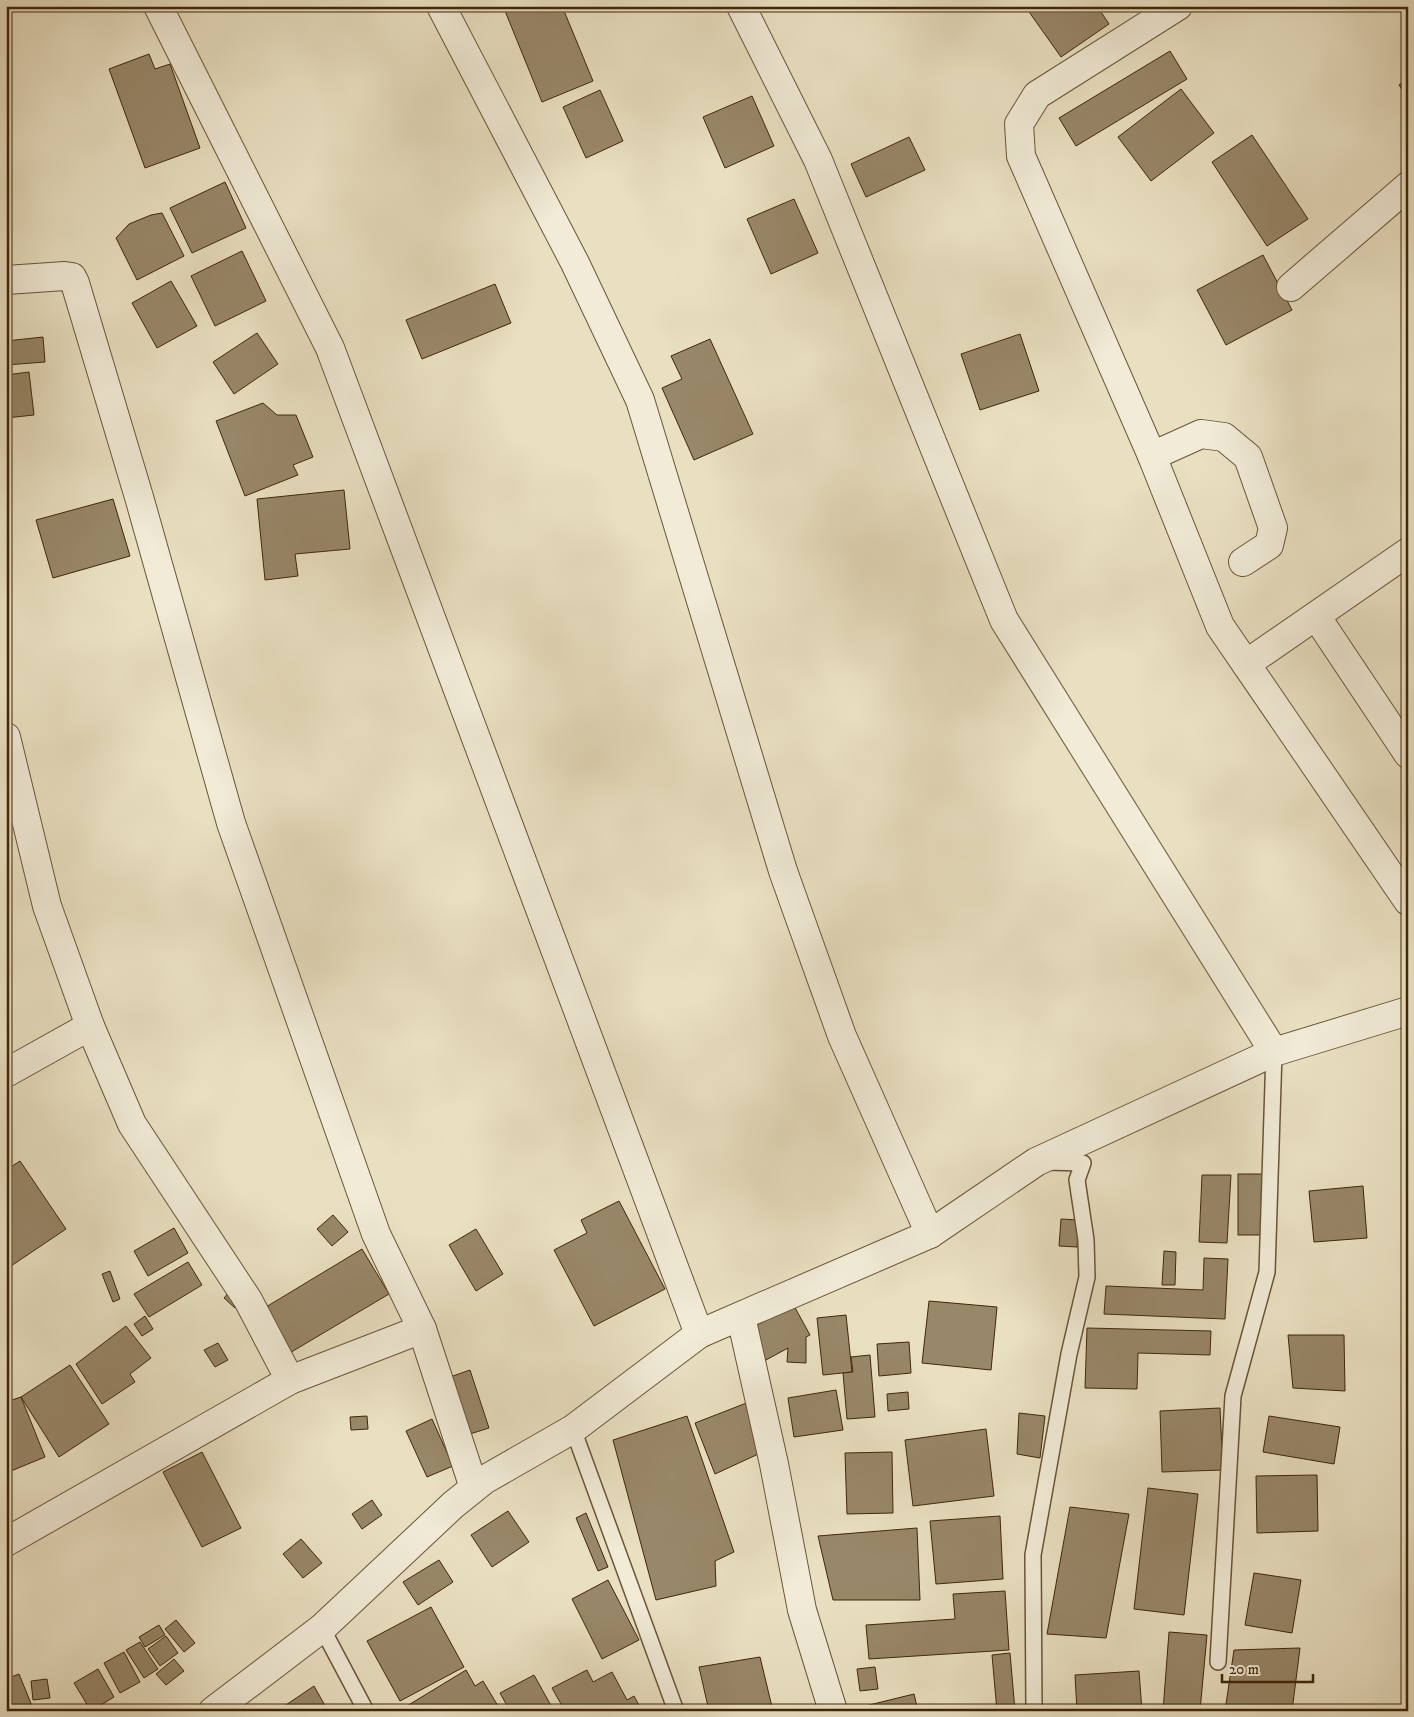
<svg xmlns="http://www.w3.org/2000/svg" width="1414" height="1717" font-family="'IM FELL DW Pica',serif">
  <rect width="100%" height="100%" fill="#e9e0c2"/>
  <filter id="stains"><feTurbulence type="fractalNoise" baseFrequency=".004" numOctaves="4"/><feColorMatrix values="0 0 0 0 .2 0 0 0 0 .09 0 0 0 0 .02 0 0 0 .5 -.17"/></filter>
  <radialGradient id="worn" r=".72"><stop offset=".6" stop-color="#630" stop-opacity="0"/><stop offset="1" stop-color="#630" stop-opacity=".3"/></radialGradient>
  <!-- building -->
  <g fill="#988769" stroke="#402708">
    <polygon points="503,6 562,6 593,81 542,102"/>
    <polygon points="1032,6 1097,6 1109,24 1061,57 1027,9"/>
    <polygon points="1170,51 1187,79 1076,146 1059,118"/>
    <polygon points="149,54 155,69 170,64 200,148 145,168 109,69"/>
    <polygon points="1408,79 1408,98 1399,85"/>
    <polygon points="1181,89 1214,133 1151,181 1118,137"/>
    <polygon points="600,90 623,141 586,158 563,107"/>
    <polygon points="752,96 774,146 725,168 703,117"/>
    <polygon points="1252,135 1308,219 1267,246 1212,162"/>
    <polygon points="909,137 925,170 866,197 851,164"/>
    <polygon points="225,182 246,228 192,253 170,208"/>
    <polygon points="794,199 818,253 771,274 747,219"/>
    <polygon points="162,213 184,256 137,280 116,238 129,224 151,215"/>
    <polygon points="242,251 266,301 215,326 191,276"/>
    <polygon points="1263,255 1292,310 1226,345 1197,290"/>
    <polygon points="171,281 197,326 157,348 132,303"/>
    <polygon points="495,284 511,323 422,359 406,320"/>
    <polygon points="257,333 278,364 234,394 213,362"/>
    <polygon points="1020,334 1039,391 980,410 961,354"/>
    <polygon points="43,337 45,362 6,365 6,341"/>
    <polygon points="710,339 753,434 694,460 662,388 682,379 671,356"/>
    <polygon points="29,372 34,415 6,418 6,375"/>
    <polygon points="263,403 277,415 296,415 313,457 293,465 298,475 245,496 216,421"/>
    <polygon points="344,490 350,549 295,554 298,576 265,580 257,499"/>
    <polygon points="113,499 130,556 53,578 36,520"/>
    <polygon points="20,1161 66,1229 11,1266 6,1259 6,1170"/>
    <rect x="1238" y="1174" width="26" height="61"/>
    <polygon points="1202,1175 1231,1175 1227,1243 1199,1242"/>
    <polygon points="1363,1186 1367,1238 1314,1242 1309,1191"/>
    <polygon points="619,1201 665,1289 594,1326 554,1250 587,1233 581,1220"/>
    <polygon points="333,1215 348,1232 332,1246 317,1229"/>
    <polygon points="1061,1219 1079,1220 1077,1247 1059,1246"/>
    <polygon points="174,1228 188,1253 148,1276 134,1251"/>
    <polygon points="476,1229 503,1274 476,1291 449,1245"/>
    <polygon points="362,1249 389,1294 288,1354 261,1310"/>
    <polygon points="1164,1251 1176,1252 1175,1285 1162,1285"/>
    <polygon points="1204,1258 1228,1259 1225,1319 1104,1314 1106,1286 1203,1290"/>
    <polygon points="188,1262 202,1285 149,1317 134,1294"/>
    <polygon points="110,1271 120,1299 113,1302 102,1274"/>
    <polygon points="231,1290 242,1300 235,1308 224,1298"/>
    <polygon points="929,1301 997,1307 991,1370 922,1363"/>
    <polygon points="793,1304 810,1335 806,1337 806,1363 787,1362 788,1348 766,1360 748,1330"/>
    <polygon points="846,1315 852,1372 823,1375 817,1318"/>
    <polygon points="145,1316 153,1329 142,1336 134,1324"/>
    <polygon points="126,1326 151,1358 130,1374 135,1382 102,1404 76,1364"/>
    <polygon points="1087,1328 1211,1331 1210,1355 1138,1353 1137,1389 1085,1388"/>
    <polygon points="1288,1335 1344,1335 1345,1391 1293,1388"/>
    <polygon points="909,1342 911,1373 879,1376 877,1344"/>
    <polygon points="218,1343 228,1360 215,1367 204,1350"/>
    <polygon points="870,1355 875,1417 847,1419 843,1373 853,1372 851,1357"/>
    <polygon points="70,1365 109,1424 59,1457 21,1397"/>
    <polygon points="470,1370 489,1428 470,1434 450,1377"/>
    <polygon points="836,1390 843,1430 794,1437 788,1398"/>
    <polygon points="908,1392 909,1409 888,1411 887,1394"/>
    <polygon points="21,1397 45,1457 6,1473 6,1402"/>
    <polygon points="749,1402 767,1450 715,1474 695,1423"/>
    <polygon points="1220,1408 1223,1470 1162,1472 1160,1411"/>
    <polygon points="1019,1413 1045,1416 1040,1458 1017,1454"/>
    <polygon points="367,1416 368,1429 351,1430 350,1417"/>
    <polygon points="687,1416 734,1552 715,1561 716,1586 656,1600 613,1440"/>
    <polygon points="1269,1416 1340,1427 1334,1464 1263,1452"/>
    <polygon points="432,1419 453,1466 427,1477 406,1431"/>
    <polygon points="986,1429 994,1496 913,1506 905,1440"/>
    <polygon points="202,1452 241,1528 202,1547 163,1472"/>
    <polygon points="892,1452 893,1513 847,1514 845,1453"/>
    <polygon points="1317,1475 1318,1531 1257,1533 1256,1476"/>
    <polygon points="1148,1488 1198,1494 1184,1615 1134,1609"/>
    <polygon points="372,1500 382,1515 362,1529 352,1514"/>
    <polygon points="1070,1507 1129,1514 1106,1638 1047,1634"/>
    <polygon points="508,1511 529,1542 492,1567 471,1535"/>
    <polygon points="586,1513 608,1567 598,1571 576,1518"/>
    <polygon points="1000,1516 1003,1579 936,1584 930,1521"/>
    <polygon points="917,1528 920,1600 833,1600 818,1536"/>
    <polygon points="301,1539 322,1563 303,1578 283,1554"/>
    <polygon points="439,1560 453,1582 418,1605 403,1582"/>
    <polygon points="1254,1573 1301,1580 1292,1633 1245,1625"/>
    <polygon points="608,1580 639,1640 602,1659 572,1599"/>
    <polygon points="1005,1591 1009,1650 869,1659 866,1625 955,1619 953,1594"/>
    <polygon points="431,1607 464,1667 400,1701 367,1641"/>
    <polygon points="176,1620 195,1643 184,1652 165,1629"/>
    <polygon points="159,1625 165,1635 145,1647 139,1637"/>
    <polygon points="1169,1632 1207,1635 1200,1711 1163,1711"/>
    <polygon points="166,1636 178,1653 160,1666 148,1649"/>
    <polygon points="140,1642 158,1669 144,1678 126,1650"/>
    <polygon points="1300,1648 1292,1711 1225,1711 1234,1650"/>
    <polygon points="124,1652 140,1682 120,1693 104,1663"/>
    <polygon points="1010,1653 1015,1711 997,1711 992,1655"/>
    <polygon points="760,1657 773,1711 709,1711 699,1667"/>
    <polygon points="174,1659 184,1671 166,1685 156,1674"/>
    <polygon points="875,1667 878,1689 860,1691 857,1669"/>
    <polygon points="98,1669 114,1697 91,1711 74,1683"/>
    <polygon points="466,1670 475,1686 483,1681 501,1711 403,1711 402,1709"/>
    <polygon points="587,1670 593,1682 612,1672 627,1700 634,1696 642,1711 565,1711 552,1688"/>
    <polygon points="1139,1671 1142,1711 1077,1711 1075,1675"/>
    <polygon points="19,1674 34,1711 6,1711 6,1679"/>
    <polygon points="534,1675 554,1711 510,1711 500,1693"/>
    <polygon points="47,1679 50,1698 33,1700 31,1681"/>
    <polygon points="314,1686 328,1711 277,1711"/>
    <polygon points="914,1694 918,1711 862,1711 861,1707"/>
  </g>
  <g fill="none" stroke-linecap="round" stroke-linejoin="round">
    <defs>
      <g id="lane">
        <polyline points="573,1429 676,1711"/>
        <polyline points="322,1628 366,1711"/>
        <polyline points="1218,1662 1233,1396 1267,1272 1274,1052"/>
        <polyline points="1034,1711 1033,1555 1069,1354 1087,1277 1086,1240 1077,1180 1083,1163 1047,1162"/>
      </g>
      <g id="street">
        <polyline points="158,6 330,348 699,1334"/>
        <polyline points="441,6 575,263 640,400 783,871 842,1036 930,1234"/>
        <polyline points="741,6 818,160 1004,620 1274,1052"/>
        <polyline points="1178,6 1037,95 1019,124 1021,156 1152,456 1220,626 1408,901"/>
        <polyline points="6,280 65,276 72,277 75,283 139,497 231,823 376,1234 422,1329 474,1488"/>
        <polyline points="1291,287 1408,186"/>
        <polyline points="1152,456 1201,434 1224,437 1248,457 1273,528 1269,545 1243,562"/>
        <polyline points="1316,616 1408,754"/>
        <polyline points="1246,664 1408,552"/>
        <polyline points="6,737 47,906 90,1026 132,1124 248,1300 290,1380"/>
        <polyline points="6,1073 90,1026"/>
        <polyline points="741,1317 774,1464 802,1610 833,1711"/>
        <polyline points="6,1542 290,1380 422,1329"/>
        <polyline points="213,1711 322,1628 453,1505 484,1480 573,1429 699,1334 930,1234 1036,1162 1274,1052 1408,1011"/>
      </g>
    </defs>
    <!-- lane casing -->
    <use href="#lane" stroke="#6a5536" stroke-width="18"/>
    <!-- street casing -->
    <use href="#street" stroke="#6a5536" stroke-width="30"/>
    <!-- lane -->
    <use href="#lane" stroke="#f1ebd7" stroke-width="15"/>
    <!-- street -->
    <use href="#street" stroke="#f1ebd7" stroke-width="28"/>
  </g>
  <!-- margin -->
  <rect width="1414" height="1717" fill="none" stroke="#e9e0c2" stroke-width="25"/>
  <rect x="8" y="8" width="1399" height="1702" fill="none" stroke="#402708" stroke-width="2.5"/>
  <rect x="12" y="12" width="1389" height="1692" fill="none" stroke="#402708"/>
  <!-- scale -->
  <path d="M1222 1674v8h91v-8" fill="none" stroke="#402708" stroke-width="2.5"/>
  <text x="1229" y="1674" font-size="15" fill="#402708" stroke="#f1ebd7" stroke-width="4" paint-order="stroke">20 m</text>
  <rect width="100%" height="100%" filter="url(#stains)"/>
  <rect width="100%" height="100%" fill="url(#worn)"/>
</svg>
